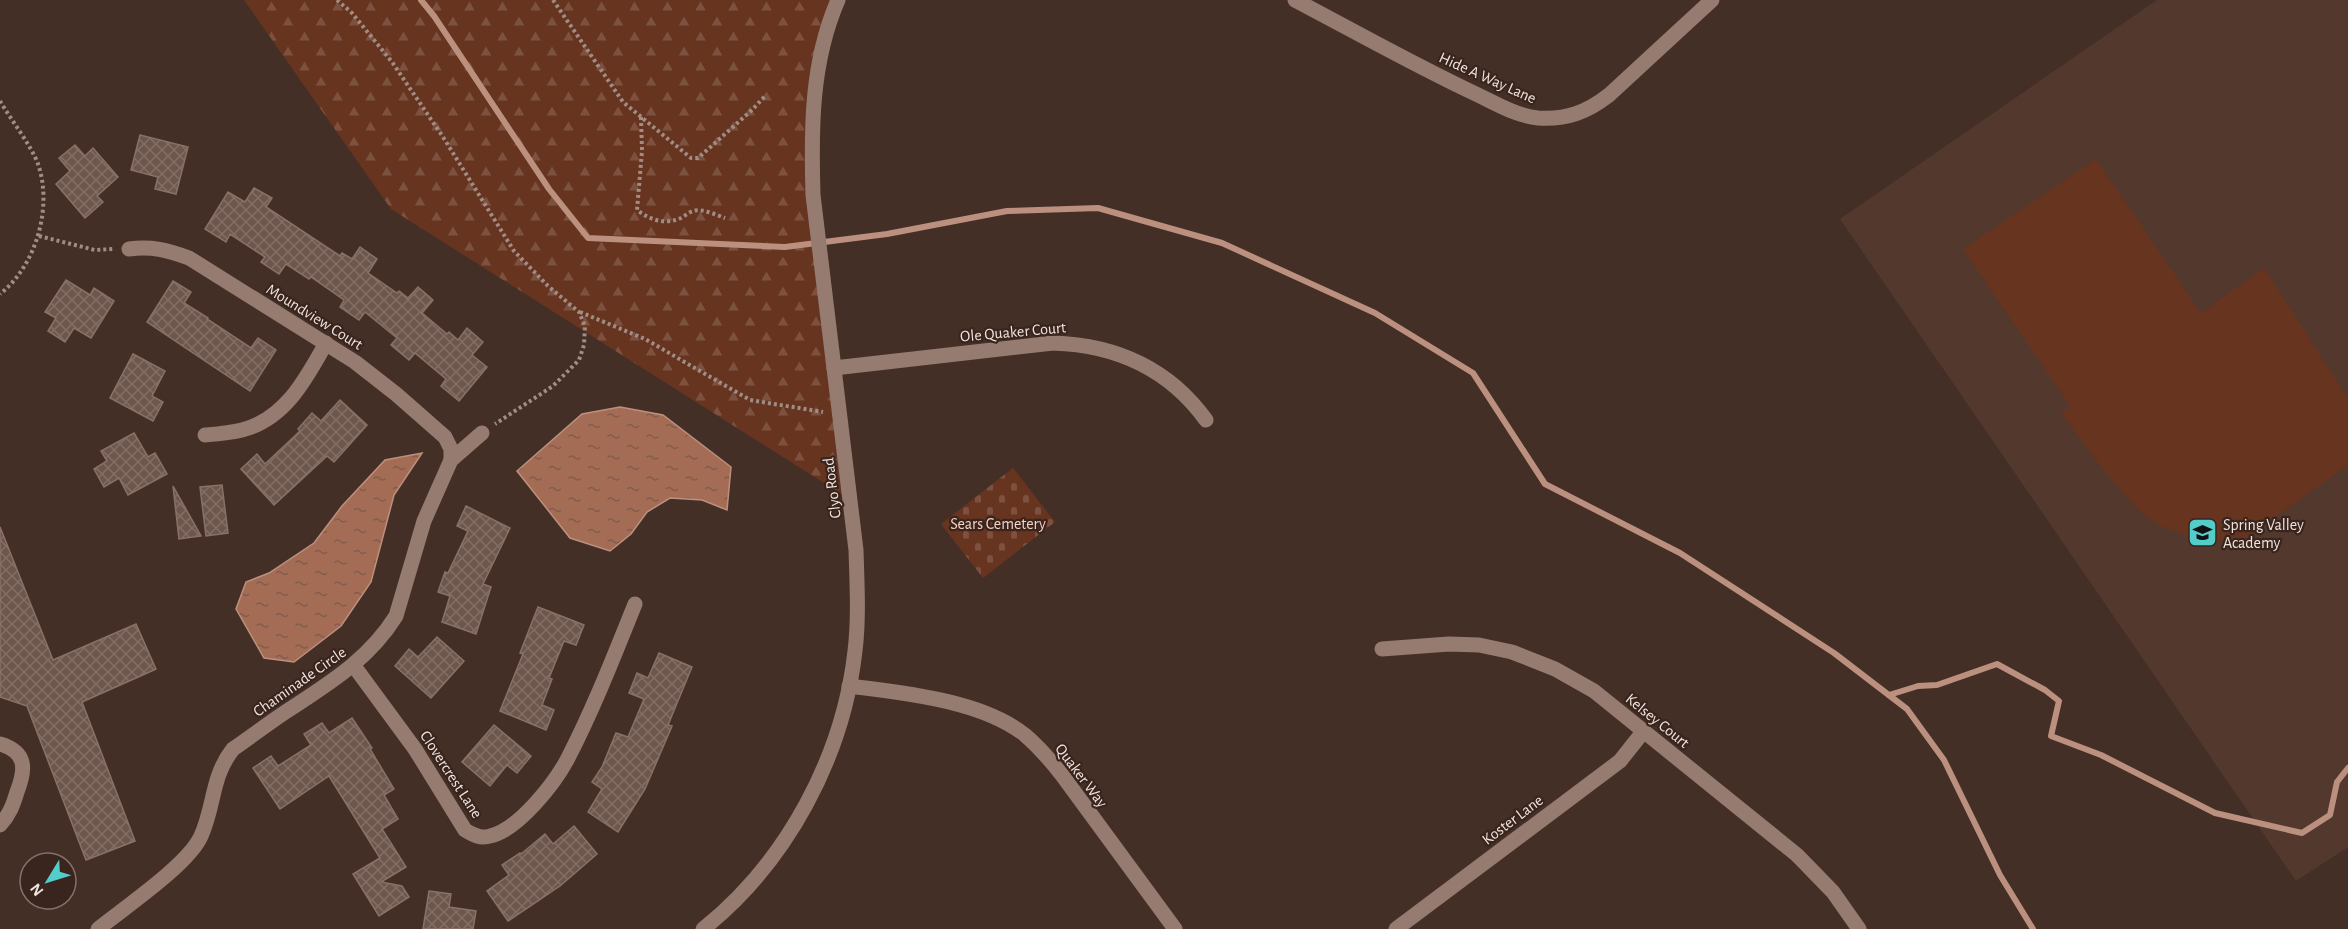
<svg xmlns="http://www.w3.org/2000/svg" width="2348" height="929" font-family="'Alegreya Sans',sans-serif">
  <defs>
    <pattern id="forest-firs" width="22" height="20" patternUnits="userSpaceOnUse" patternTransform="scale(1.5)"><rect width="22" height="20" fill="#67341f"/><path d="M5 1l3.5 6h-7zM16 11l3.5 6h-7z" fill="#7d513f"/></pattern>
    <pattern id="cemetery-stones" width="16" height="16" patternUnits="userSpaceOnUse" patternTransform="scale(1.5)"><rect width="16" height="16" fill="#67341f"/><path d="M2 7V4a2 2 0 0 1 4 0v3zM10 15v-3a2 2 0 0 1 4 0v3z" fill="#7d513f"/></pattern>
    <pattern id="water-ripples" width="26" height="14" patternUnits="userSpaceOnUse" patternTransform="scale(1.5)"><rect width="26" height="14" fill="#a56c55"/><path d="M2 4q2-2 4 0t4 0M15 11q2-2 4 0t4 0" fill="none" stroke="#805c4e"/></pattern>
    <pattern id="building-cross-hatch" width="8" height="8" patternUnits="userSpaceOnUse" patternTransform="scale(1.5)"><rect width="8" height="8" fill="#6d564c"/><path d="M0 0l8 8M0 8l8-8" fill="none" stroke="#826e65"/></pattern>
  </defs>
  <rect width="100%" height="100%" fill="#442f26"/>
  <!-- built -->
  <polygon fill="#53382d" points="2157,0 2348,0 2348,847 2296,881 1840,219"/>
  <!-- forest -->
  <polygon fill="url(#forest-firs)" points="244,0 838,0 811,137 851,500 391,209"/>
  <!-- cemetery -->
  <polygon fill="url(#cemetery-stones)" points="1013,468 1055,522 983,578 941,524"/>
  <!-- garden -->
  <polygon fill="#67341f" points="2096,159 2201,313 2264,268 2348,398 2348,465 2240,542 2195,539 2159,525 2144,516 2109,477 2061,413 2070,406 1963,249"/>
  <!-- water -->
  <g fill="url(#water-ripples)" stroke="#bc907e" stroke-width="1.5">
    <polygon points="620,407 663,415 731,467 727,510 702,500 670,498 647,512 631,534 610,551 570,538 517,471 582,414"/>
    <polygon points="422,453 394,495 371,582 341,626 294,662 264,658 236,609 246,582 269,573 314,543 342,506 385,460"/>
  </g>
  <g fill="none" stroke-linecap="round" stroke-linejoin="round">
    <!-- stream -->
    <g stroke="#bc907e" stroke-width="6">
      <polyline points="421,0 434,16 549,189 588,238 785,247 887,234 1007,211 1098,208 1222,243 1375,313 1473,373 1545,484 1680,553 1834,653 1907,709 1944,760 2000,875 2033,929"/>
      <polyline points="1889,695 1918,686 1937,685 1997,664 2045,690 2059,701 2051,736 2101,755 2215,813 2302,833 2330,815 2337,782 2348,768"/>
    </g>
  </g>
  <!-- building -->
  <g fill="url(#building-cross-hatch)" stroke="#8a7168" stroke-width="1.5">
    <polygon points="140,135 188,147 176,194 155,189 158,177 131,170"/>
    <polygon points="75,145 85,156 93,148 118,177 97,196 103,202 85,218 56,184 70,171 59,158"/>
    <polygon points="254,188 272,198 266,207 340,256 342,253 352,259 360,247 377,259 368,273 397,293 399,291 408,298 418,287 433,300 422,313 447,334 449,332 458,340 467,328 483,342 472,355 487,367 459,401 441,386 446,379 415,353 409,360 391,345 397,338 365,312 359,320 340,307 344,300 311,277 309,279 286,264 279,274 261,262 265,257 230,234 226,242 205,229 228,192 245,202"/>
    <polygon points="66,280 90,295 94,288 114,301 91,338 74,328 65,342 48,331 56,318 45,312"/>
    <polygon points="173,281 191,292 184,303 208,318 207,319 251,348 258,338 276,350 250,391 147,322"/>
    <polygon points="133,354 165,371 152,396 163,402 153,421 110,398"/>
    <polygon points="340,400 367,425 334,462 327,456 274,505 241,469 257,454 265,464 300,431 298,429 312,413 321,421"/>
    <polygon points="134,433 148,457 155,453 167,474 128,495 119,478 104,487 94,469 107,461 101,451"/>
    <polygon points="222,485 228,533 206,536 200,487"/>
    <polygon points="173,486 201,536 179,539"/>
    <polygon points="466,506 510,528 483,584 491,587 476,634 442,622 450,596 438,592 445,572 448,573 468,531 457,526"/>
    <polygon points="0,527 53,660 136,624 156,669 82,702 135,841 86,860 27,706 0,697"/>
    <polygon points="538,607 584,625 576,645 564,641 549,678 552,679 542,705 554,710 546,730 500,711 523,654 520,653"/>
    <polygon points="437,637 464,661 431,698 395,666 409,649 418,657"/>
    <polygon points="659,653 692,667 668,725 672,726 645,789 618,832 588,812 602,789 592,782 602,767 616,733 628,737 644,699 629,693 637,673 648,678"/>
    <polygon points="352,718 372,748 370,749 394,789 384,795 398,819 382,829 406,867 381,882 402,886 409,897 379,916 353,874 380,858 329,776 280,809 253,768 271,756 278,766 311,745 304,734 322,723 329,733"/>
    <polygon points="494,725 531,756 517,773 507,765 490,786 462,762"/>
    <polygon points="574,826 597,854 560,886 508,921 487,891 509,875 502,865 520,853 521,854 545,834 553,844"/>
    <polygon points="429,891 451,894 449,907 476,911 473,929 423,929"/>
  </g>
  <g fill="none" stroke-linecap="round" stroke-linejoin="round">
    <!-- path -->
    <g stroke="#9f8d86" stroke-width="4" stroke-dasharray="3 3" stroke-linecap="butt">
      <polyline points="337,0 352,13 392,62 443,137 514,251 548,286 579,312 585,326 584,345 579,360 553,386 495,424"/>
      <polyline points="553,0 623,102 691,158 698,158 752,110 766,95"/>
      <path d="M 0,101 C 10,118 32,147 38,164 C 53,207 36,266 0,294"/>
      <path d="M 641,117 L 642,151 L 637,210 C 650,220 665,225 681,218 C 685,216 689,212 693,211 C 703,208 716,215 725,218"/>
      <polyline points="39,236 95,250 113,249"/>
      <polyline points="580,312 645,339 750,400 823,412"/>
    </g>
    <!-- minor -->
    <g stroke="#967b71" stroke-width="15">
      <path d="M 1295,0 C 1356,32 1416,66 1478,95 C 1497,104 1517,116 1538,118 C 1567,120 1587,112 1609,95 L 1712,0"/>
      <path d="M 129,249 C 152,246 167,250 189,258 L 355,362 L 396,394 L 445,437 L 451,449 L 451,460"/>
      <path d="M 834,368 L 1053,343 C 1116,345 1169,369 1206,420"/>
      <path d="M 205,435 C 217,434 230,433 242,430 C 285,419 306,379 326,343"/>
      <polyline points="1382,649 1449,644 1479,645 1512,652 1555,669 1594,691 1797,855 1833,892 1859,929"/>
      <path d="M 354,666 L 415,749 L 465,830 C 473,835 481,839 490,836 C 518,830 554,784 567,760 C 593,710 614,656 635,604"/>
      <path d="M 849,686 C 903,693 981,700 1025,735 C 1039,747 1051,761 1062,775 L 1175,929"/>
      <path d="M 0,744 C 27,752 26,769 17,792 C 13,805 10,814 0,825"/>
      <path d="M 98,929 C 124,908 189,864 201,836 C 215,805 211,777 233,749 C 252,736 270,722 290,709 C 331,682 369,659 396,616 L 424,521 L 451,460 L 482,433"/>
      <path d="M 703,929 C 787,862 843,757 855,651 C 859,618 857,583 856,550 L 813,195 C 811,129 811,62 838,0"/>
      <polyline points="1396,929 1620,761 1643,732"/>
    </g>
  </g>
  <!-- icons -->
  <defs>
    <symbol id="school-square" viewBox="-11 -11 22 22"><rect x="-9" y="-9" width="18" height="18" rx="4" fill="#53cdca" stroke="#39251d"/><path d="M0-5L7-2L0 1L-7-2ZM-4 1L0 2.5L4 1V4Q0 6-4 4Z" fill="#111"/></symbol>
  </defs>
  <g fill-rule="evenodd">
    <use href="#school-square" x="2186" y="516" width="33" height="33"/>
  </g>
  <g text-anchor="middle" stroke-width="4.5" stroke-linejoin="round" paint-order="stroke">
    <!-- street labels -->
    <g font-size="16" fill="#f1e3de" stroke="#39251d">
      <text transform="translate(1488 77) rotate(24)" y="6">Hide A Way Lane</text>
      <text transform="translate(315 316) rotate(32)" y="6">Moundview Court</text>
      <text transform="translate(1013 331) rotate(-5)" y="6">Ole Quaker Court</text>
      <text transform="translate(831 488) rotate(-97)" y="6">Clyo Road</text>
      <text transform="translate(299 681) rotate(-35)" y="6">Chaminade Circle</text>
      <text transform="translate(1658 720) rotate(39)" y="6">Kelsey Court</text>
      <text transform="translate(452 774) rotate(57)" y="6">Clovercrest Lane</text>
      <text transform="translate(1082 775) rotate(53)" y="6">Quaker Way</text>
      <text transform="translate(1512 819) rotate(-37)" y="6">Koster Lane</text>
    </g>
    <!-- park labels -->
    <g font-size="16" fill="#f6d2c4" stroke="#39251d">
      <text x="998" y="529">Sears Cemetery</text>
    </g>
    <!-- poi labels -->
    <g font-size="16" fill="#f1e3de" stroke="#39251d" text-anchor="start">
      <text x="2223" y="530">Spring Valley<tspan x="2223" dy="18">Academy</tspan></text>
    </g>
  </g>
  <!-- north arrow -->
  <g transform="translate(48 881) rotate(232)"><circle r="28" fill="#39251d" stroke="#83716a" stroke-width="1.5"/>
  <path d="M0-4.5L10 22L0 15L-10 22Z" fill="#53cdca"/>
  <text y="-9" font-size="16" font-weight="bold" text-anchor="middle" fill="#f1e3de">N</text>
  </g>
</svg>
